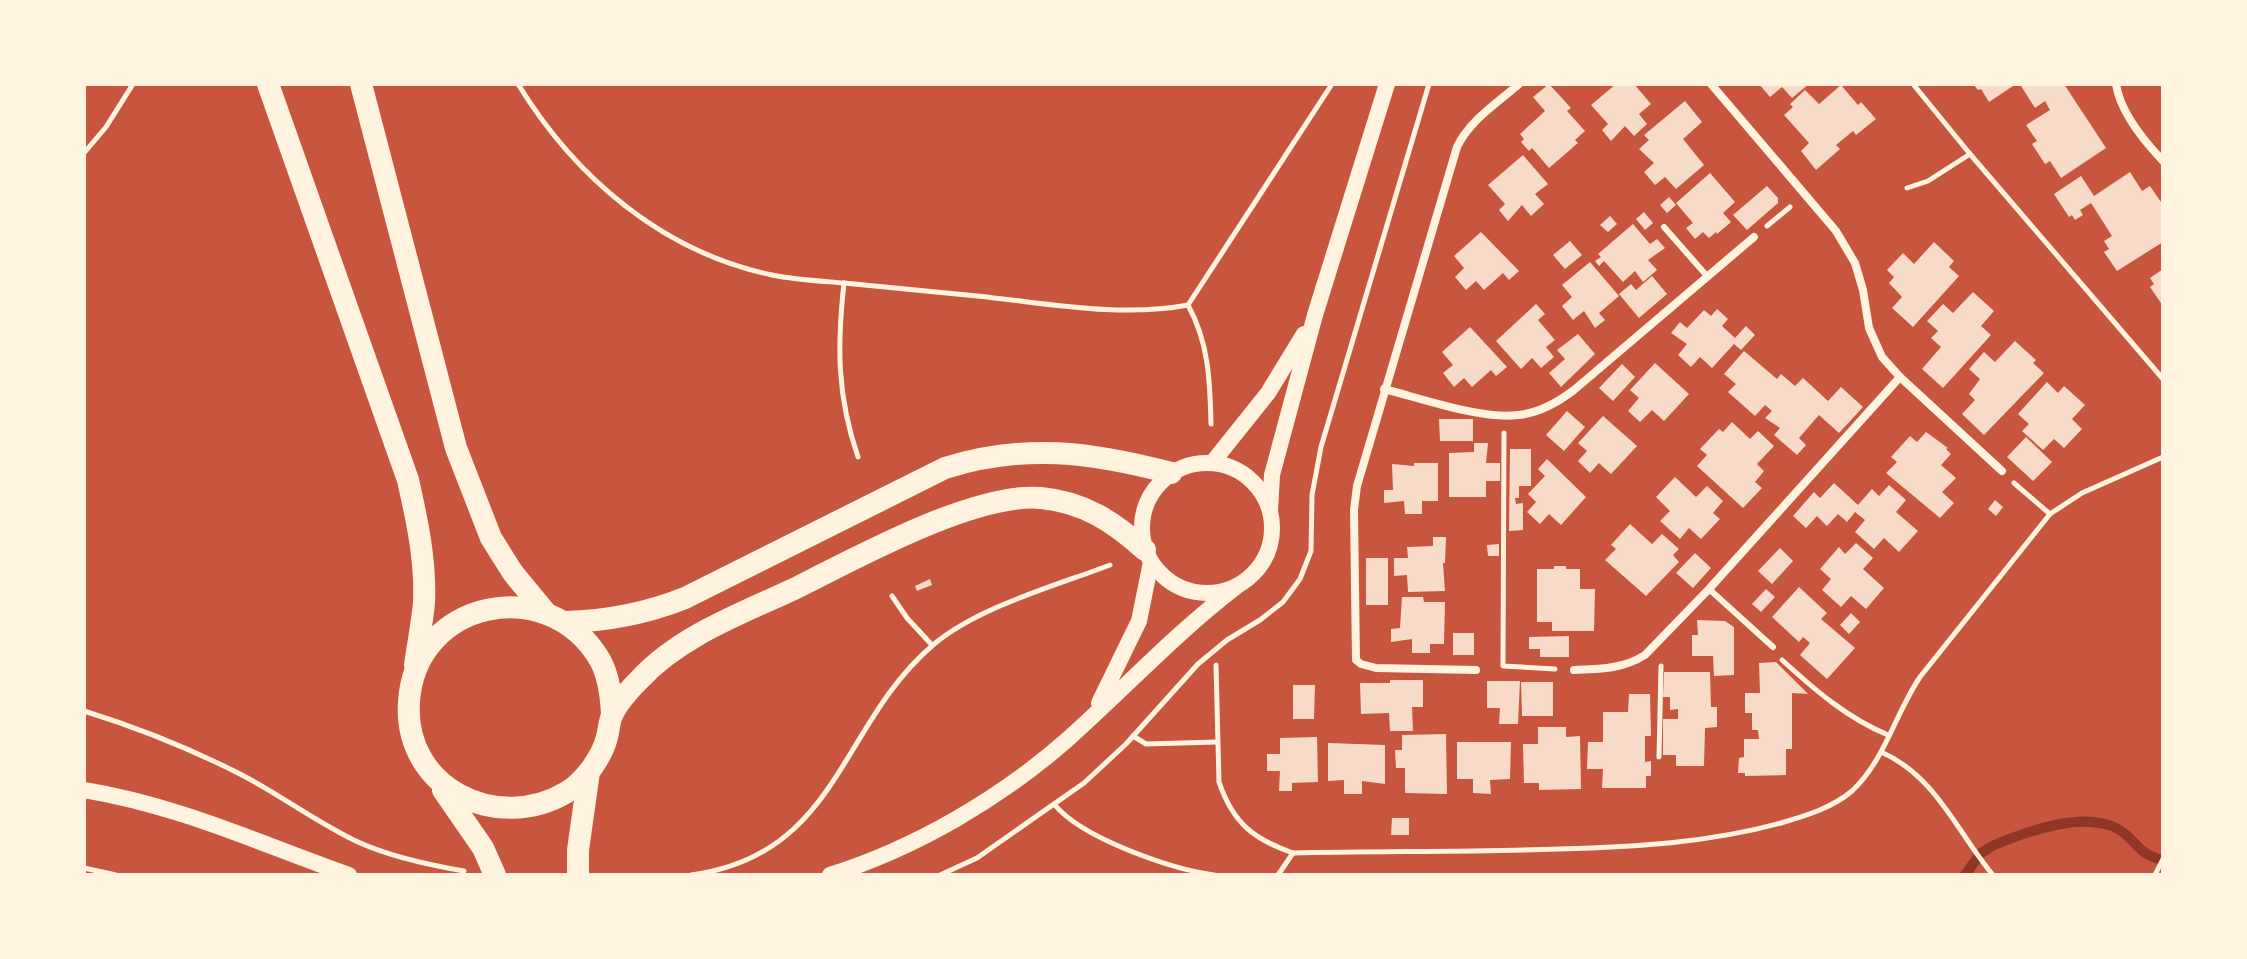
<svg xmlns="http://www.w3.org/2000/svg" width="2247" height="959" font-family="'Fira Sans Condensed',sans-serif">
  <rect width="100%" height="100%" fill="#c8553d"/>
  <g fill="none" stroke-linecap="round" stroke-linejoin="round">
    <!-- stream -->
    <path stroke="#8f3625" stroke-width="10" d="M 1965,875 L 1980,854 L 1992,846 C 2025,832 2083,810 2118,829 C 2137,840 2136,854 2163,860"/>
  </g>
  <!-- building -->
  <g fill="#f7dbc8">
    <polygon points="1549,84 1571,108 1567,111 1585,131 1575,140 1578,143 1549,168 1532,148 1529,151 1521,142 1524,139 1520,134 1545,111 1533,97"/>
    <polygon points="1616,84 1634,84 1651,104 1639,114 1647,124 1634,136 1625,126 1611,141 1602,130 1608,124 1591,105"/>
    <polygon points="1759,84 1809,84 1792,98 1782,87 1770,97"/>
    <polygon points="1973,84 2016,84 1989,102 1981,89 1978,90"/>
    <polygon points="2025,84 2064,84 2106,148 2061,178 2050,161 2045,164 2032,144 2037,141 2026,125 2050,110 2045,101 2035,108 2021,86"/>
    <polygon points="1841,85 1858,105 1861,102 1876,119 1856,135 1853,131 1836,145 1840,149 1816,170 1801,151 1809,143 1784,115 1793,107 1790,104 1805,90 1819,104"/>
    <polygon points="1685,101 1702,122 1683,139 1704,165 1676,189 1665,177 1655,185 1644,172 1654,163 1639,149 1649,140 1644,135"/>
    <polygon points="1523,155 1548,184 1535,194 1544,204 1531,216 1522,205 1508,221 1499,210 1505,204 1488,185"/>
    <polygon points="2130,172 2142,191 2150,186 2163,205 2163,242 2117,271 2104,252 2109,249 2104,241 2112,236 2091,203 2080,210 2083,215 2075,220 2072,215 2069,217 2054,194 2081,176 2094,196"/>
    <polygon points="1710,173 1735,202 1723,213 1731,222 1717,234 1716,232 1709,238 1703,232 1695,239 1686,228 1693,223 1676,203"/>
    <polygon points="1767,186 1778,198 1778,203 1747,230 1733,215"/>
    <polygon points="1669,197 1676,205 1667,213 1660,205"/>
    <polygon points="1644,212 1653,223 1645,230 1636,219"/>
    <polygon points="1610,216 1617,224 1608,232 1600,225"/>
    <polygon points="1633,224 1650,244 1657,239 1665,248 1648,260 1657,270 1643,282 1635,271 1623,282 1604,261 1599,266 1595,261 1601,257 1598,254"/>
    <polygon points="1481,232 1519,271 1509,280 1503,273 1484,290 1476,281 1466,290 1455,277 1464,268 1454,256"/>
    <polygon points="1570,241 1582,255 1565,269 1553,255"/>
    <polygon points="1934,242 1954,261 1949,267 1959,276 1913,327 1892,308 1902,297 1889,283 1894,277 1887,270 1903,253 1914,264"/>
    <polygon points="1590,262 1619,296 1599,313 1605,320 1595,328 1584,311 1573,320 1562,306 1572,297 1562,285"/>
    <polygon points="2163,269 2163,306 2150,287 2154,284 2150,278"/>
    <polygon points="1652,276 1667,294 1639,318 1619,294 1631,284 1636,290"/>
    <polygon points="1973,292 1994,311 1981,326 1991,335 1943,388 1922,369 1941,347 1931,338 1938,331 1927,321 1943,304 1953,313"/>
    <polygon points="1536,304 1545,314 1538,320 1555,340 1546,347 1554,357 1541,368 1532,358 1521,369 1496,341"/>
    <polygon points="1717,309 1728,319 1722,326 1735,338 1746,326 1755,335 1741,350 1734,344 1712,368 1700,357 1691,367 1678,355 1687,344 1671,333 1680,322 1687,328 1704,310 1711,316"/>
    <polygon points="1470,327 1507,367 1496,376 1491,370 1472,387 1464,378 1454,387 1443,373 1453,365 1442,352"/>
    <polygon points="1578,334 1595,354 1561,387 1549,373 1565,359 1557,350"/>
    <polygon points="2015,341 2036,360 2033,363 2044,373 1984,435 1962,414 1975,400 1969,394 1980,379 1969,369 1984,352 1995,362"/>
    <polygon points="1744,351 1777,379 1781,374 1795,386 1803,378 1828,401 1841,387 1863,407 1839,433 1819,415 1799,438 1806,445 1797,455 1774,435 1780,428 1765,418 1772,411 1765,405 1755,416 1728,392 1736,384 1724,374"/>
    <polygon points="1655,363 1689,394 1664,421 1652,410 1640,422 1628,411 1639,398 1630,390"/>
    <polygon points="1622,364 1635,377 1613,401 1599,388"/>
    <polygon points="2047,382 2058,393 2064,386 2085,405 2072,419 2082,429 2064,448 2054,439 2043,450 2022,431 2029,424 2018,414"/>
    <polygon points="1567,411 1585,427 1564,451 1546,435"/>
    <polygon points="1603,416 1637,446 1611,474 1599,463 1590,473 1578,461 1587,451 1578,443"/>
    <polygon points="1439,419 1473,419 1473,441 1440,441"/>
    <polygon points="1732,422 1750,439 1758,431 1774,446 1757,464 1764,471 1755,482 1762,488 1743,508 1697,466 1707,455 1700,449 1719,429 1723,432"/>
    <polygon points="1926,432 1948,448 1946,449 1951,454 1941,465 1956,478 1942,492 1954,503 1940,518 1886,473 1897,462 1891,457 1910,436 1917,442"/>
    <polygon points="2026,437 2052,462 2033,481 2007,457"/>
    <polygon points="1474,443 1488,443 1486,463 1500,463 1500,481 1486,481 1486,497 1449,497 1449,453 1474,452"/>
    <polygon points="1510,449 1531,449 1531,486 1519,486 1519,498 1515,498 1516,504 1523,503 1523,530 1509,531"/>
    <polygon points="1547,459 1586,497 1561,525 1549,514 1540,524 1527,512 1536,502 1528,494 1545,476 1538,469"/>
    <polygon points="1414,463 1438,463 1438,501 1422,501 1422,514 1405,514 1404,501 1384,503 1384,490 1393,490 1392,464 1414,466"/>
    <polygon points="1675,477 1696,497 1707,486 1723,501 1713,513 1720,519 1701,539 1689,528 1680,539 1660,521 1670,511 1656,497"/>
    <polygon points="1834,483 1858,505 1872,489 1879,496 1889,485 1906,500 1896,512 1918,531 1899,552 1884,538 1874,549 1855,532 1865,520 1855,512 1847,522 1838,514 1827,526 1817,516 1806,528 1793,516 1814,492 1820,498"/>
    <polygon points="1995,500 2003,507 1996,516 1988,509"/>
    <polygon points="1630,524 1652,544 1662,534 1679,549 1673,555 1679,562 1646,596 1605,560 1616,549 1611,545"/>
    <polygon points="1433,537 1446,537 1445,563 1443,563 1445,591 1408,592 1407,575 1394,576 1394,558 1408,558 1407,547 1433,546"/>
    <polygon points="1856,543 1873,558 1863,569 1884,588 1866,609 1851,596 1841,607 1822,590 1831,579 1820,569 1839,547 1845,554"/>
    <polygon points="1499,544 1499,556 1488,556 1487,545"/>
    <polygon points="1780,548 1793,561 1772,584 1758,571"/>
    <polygon points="1695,553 1711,568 1693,588 1676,573"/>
    <rect x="1366" y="558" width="22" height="47"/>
    <polygon points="1554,566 1566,566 1566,569 1580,569 1580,589 1595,589 1594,631 1552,631 1552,622 1537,622 1537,569 1554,569"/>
    <polygon points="930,579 932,585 917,591 915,586"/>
    <polygon points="1799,587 1827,613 1821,619 1855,648 1827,679 1800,655 1810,643 1803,637 1799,642 1772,617"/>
    <polygon points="1766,589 1775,597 1761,612 1752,604"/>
    <polygon points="1402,597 1423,597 1424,602 1445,602 1444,644 1430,644 1430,653 1412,653 1412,639 1391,642 1391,629 1400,628"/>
    <polygon points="1851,613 1860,622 1849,634 1840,625"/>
    <polygon points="1697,620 1725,621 1734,627 1734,675 1714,676 1713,656 1692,656 1692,635 1698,635"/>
    <rect x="1453" y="633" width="21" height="22"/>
    <polygon points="1569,636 1569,657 1540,657 1540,649 1529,649 1529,637"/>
    <polygon points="1776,662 1808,694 1792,693 1792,749 1786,749 1786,775 1745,776 1745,773 1738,773 1739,758 1744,757 1744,739 1759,739 1758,730 1752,730 1752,713 1745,713 1745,693 1760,693 1759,663"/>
    <polygon points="1664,672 1710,672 1711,707 1717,707 1717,727 1705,728 1704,766 1676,766 1676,755 1663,755 1663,719 1678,719 1678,709 1670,710 1670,697 1663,697"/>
    <polygon points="1390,680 1423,680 1423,707 1412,707 1413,731 1390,731 1389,713 1361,714 1360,683 1390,683"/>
    <polygon points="1487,681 1520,681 1518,724 1499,724 1500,708 1487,708"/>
    <polygon points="1521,682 1553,682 1553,716 1522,716"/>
    <polygon points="1293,685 1315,685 1314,719 1293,719"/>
    <polygon points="1629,694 1650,694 1651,736 1645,736 1645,762 1651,761 1651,776 1646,776 1646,788 1602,788 1603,769 1587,769 1588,742 1603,742 1603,712 1628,712"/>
    <polygon points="1538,727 1566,727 1566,737 1580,736 1581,789 1539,790 1539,783 1524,783 1523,744 1538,744"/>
    <polygon points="1446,734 1447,794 1405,793 1405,768 1396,768 1395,750 1402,750 1402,735"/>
    <polygon points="1317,737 1318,782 1292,783 1292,791 1279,791 1280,771 1267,771 1267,754 1280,754 1280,738"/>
    <polygon points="1457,742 1511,742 1510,779 1490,780 1491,794 1473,793 1473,779 1457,779"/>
    <polygon points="1328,743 1385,745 1385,784 1362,781 1362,794 1344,794 1344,780 1328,781"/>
    <polygon points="1392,818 1409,818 1409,835 1391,835"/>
  </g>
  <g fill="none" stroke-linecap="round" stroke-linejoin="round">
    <!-- path -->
    <g stroke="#fff3e0" stroke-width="5">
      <path d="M 518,84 C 575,177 662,252 772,275 C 796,280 820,281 844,283 C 889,287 933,292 977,296 C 1046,303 1120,318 1188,305 L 1332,84"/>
      <polyline points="1913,84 1970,154 2163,379"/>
      <polyline points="84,153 106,127 133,84"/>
      <polyline points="1907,188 1928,181 1970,154"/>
      <polyline points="1767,226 1790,207"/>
      <path d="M 844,283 C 837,346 837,396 858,457"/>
      <path d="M 1188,305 C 1209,343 1210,382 1211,424"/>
      <polyline points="1504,433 1503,666 1555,669"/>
      <polyline points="2014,483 2050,514"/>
      <polyline points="892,596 907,618 932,645"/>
      <path d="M 1782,660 C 1815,690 1847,718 1888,735"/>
      <path d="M 1216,665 L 1219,782 C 1233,823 1253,839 1293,853 C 1381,851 1470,852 1559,849 C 1634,847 1708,843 1781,823 C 1805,816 1832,808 1852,791 C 1885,760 1895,714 1920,677 L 2050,514 L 2082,493 L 2163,457"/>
      <path d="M 84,711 C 139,728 191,749 242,775 C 282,796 318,823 358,842 C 391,857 429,865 464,871"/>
      <polyline points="1133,736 1146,744 1217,742"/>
      <path d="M 1881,752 C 1936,776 1957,832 1993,875"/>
      <polyline points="1659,757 1661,666"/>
      <path d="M 1054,804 C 1081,838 1171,869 1214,875"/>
      <polyline points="84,868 116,875"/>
      <path d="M 691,875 C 839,855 839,725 933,645 C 978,607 1055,586 1110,565"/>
      <polyline points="940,875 977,858 1084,783 1126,744 1198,664 1227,640 1260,620 1283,602 1300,579 1311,551 1312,495 1321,447 1429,84"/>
      <polyline points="1278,875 1293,853"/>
      <polyline points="2155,875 2163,859"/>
    </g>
    <!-- service -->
    <g stroke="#fff3e0" stroke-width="6">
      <polyline points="1664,227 1707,276"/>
      <polyline points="1709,589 1773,647"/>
    </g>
    <!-- minor -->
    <g stroke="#fff3e0" stroke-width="8">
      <polyline points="1711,84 1836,231 1855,263 1863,290 1869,328 1882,357 1900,377 2002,471"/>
      <path d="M 2116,84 C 2120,112 2144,141 2163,161"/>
      <path d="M 1384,389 C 1420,398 1482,420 1518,415 C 1539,413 1557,403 1574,390 L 1754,237"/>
      <path d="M 1476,670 L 1376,668 L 1361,664 L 1356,660 L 1354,510 L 1357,486 L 1457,147 C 1470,120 1496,104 1519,84"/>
      <path d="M 1574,670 C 1600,669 1623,669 1645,655 L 1709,589 L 1900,377"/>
    </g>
    <!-- secondary -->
    <g stroke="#fff3e0" stroke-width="16">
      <circle cx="1207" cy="528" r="65"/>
      <polyline points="1212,463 1268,393 1304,334"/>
      <polyline points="1270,511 1272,475 1315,315 1387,84"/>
      <polyline points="1099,703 1139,621 1151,562"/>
      <path d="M 84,790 C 177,805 261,844 349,875"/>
      <path d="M 830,875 C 916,848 1001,798 1068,739 C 1125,688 1176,633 1236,587"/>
    </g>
    <!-- trunk -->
    <g stroke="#fff3e0" stroke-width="22">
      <path d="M 268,84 L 408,480 C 417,520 426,561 424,603 C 422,624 418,644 415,665"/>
      <polyline points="361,84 456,448 491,538 513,573 546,613"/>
      <path d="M 565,622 C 607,621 645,614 685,598 L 945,468 C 1025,443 1091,452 1171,473"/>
      <path d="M 612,714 C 611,695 609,676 600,660 C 549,572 415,600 409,702 C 403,788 497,834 567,792 C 585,781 602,757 607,737 C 609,730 609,720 613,713 C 619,701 631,688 640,679 C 681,635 743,613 796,588 C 856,558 975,492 1041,498 C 1084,502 1114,522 1145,550"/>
      <polyline points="443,790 483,848 495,875"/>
      <polyline points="578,875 578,850 589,772"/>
    </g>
  </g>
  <!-- border -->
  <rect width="2247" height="959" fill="none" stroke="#fff3e0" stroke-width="172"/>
</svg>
